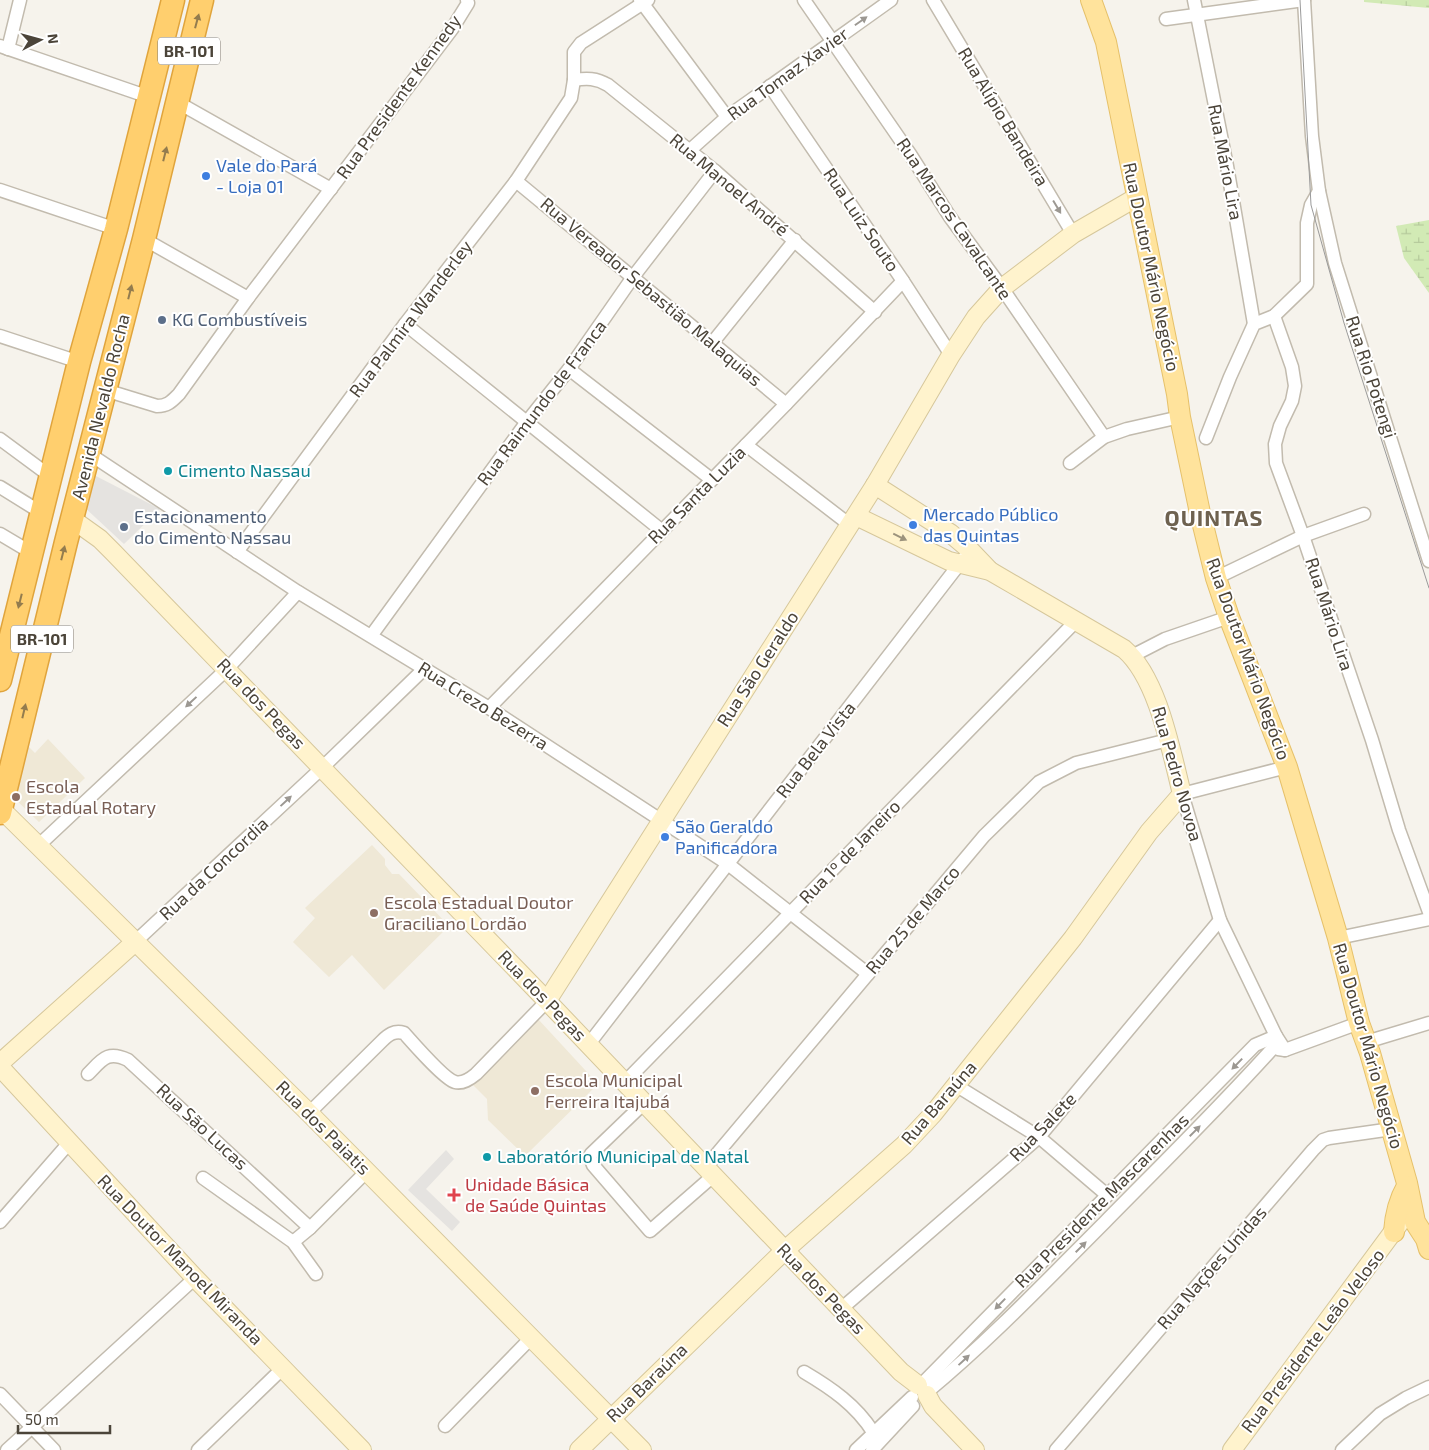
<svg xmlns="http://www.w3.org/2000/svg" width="1429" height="1450" font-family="'Exo 2',sans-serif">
  <defs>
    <pattern id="wetland-marsh" width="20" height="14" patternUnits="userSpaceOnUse" patternTransform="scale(1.25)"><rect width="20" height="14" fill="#d2eab5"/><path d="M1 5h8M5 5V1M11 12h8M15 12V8" fill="none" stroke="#b6ca9c"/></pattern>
  </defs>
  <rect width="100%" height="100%" fill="#f6f3ec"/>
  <!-- education -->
  <g fill="#efe8d6">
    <polygon points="48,739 85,778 39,822 12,796 26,744 35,753"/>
    <polygon points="372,845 385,859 385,865 392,874 399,874 449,926 384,990 352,955 329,977 293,942 315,918 305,908"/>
    <polygon points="538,1019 598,1084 525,1156 488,1120 487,1099 470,1082"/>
  </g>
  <!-- wetland -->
  <g fill="url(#wetland-marsh)">
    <polygon points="1364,0 1429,0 1429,8 1364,2"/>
    <polygon points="1429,220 1429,293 1404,258 1396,226"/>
  </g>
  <!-- parking -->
  <g fill="#e5e3e0">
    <polygon points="92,474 160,509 124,544 82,505"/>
    <polygon points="446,1150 454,1159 426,1189 460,1222 452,1231 408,1190"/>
  </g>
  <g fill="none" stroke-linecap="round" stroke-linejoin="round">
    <defs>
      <g id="street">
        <polyline points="640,0 727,117"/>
        <polyline points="804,0 910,154 950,217 1002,288 1104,437"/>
        <polyline points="933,0 1073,234"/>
        <polyline points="1194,0 1227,166 1254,324"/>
        <polyline points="1304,0 1312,136 1319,191 1335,263 1429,561"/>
        <polyline points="1166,19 1304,0"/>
        <polyline points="0,46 149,97"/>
        <polyline points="8,49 20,0"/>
        <path d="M 574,80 C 587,78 596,78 608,85 L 715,171 L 875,312"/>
        <polyline points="770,86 903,281 951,355"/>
        <polyline points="177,102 331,189"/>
        <polyline points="689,151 727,117 891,0"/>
        <polyline points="516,181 786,404"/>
        <polyline points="0,190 116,229"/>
        <polyline points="144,239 248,298"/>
        <polyline points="1274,316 1292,367 1295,386 1292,401 1280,426 1275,444 1276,463 1303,536 1372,740 1399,830 1429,912"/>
        <polyline points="405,324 661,530"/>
        <polyline points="0,336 79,362"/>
        <polyline points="713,342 795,240"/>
        <polyline points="569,369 711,479"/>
        <path d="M 105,390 L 157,406 C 168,406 172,401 179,394 L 248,298 L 452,29 L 468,3 L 467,0"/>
        <polyline points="1206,438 1230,377 1254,324 1274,316 1307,284 1307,223 1311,205 1319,191"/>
        <polyline points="0,439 50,476"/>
        <polyline points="746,445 850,525"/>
        <polyline points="88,453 298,592 489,708 728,864 868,974"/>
        <polyline points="1070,463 1104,437 1127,429 1180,417"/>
        <polyline points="0,487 42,513"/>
        <polyline points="0,534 32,553"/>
        <polyline points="237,552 405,324 516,181 571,98 574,80 574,52 581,43 648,0"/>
        <polyline points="1216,578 1303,536 1364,514"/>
        <polyline points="371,636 526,423 569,369 633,277 715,171"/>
        <polyline points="1132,656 1165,639 1229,617"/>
        <polyline points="489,708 786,404 903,281"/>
        <polyline points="38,846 227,669 298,592"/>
        <polyline points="1338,938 1429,919"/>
        <polyline points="135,942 323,767 424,669"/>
        <polyline points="1274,1042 1276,1036 1220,920 1182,794 1287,767"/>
        <polyline points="1366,1042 1429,1023"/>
        <polyline points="588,1045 964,558"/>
        <polyline points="1278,1049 1285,1050 1359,1023"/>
        <path d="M 88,1074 C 102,1060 107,1050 128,1060 L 310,1228"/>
        <polyline points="624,1083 1076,621"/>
        <polyline points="957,1086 1039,1137 1107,1195"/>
        <polyline points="643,1104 591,1154 590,1157 593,1165 650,1231 713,1176"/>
        <path d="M 309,1113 L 382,1041 C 388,1035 394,1030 404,1033 C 413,1043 444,1079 455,1082 C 463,1084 470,1079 476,1074 L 547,1001"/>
        <polyline points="705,1168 984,836 1039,782 1076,763 1168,740"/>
        <polyline points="203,1178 293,1242 316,1274"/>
        <polyline points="0,1222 69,1143"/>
        <polyline points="293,1242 310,1228 366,1172"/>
        <polyline points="841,1309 1039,1137 1220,920"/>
        <path d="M 804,1372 C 831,1388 856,1405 873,1432"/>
        <polyline points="921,1385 1255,1045 1276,1036 1285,1050"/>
        <path d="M 927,1392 C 990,1340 1047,1280 1105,1222 C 1161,1165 1219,1108 1273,1048"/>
        <polyline points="0,1394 54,1450"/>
        <polyline points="445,1426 531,1338"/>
        <polyline points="7,1450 195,1278"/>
        <polyline points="198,1450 283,1368"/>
        <polyline points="856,1450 912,1397"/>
        <polyline points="872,1450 913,1406"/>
        <polyline points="1056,1450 1313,1150 1323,1140 1329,1138 1392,1129"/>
        <polyline points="1342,1450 1380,1414 1406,1398 1429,1387"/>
      </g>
      <g id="secondary">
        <polyline points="875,485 950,533 969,549 990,571"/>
        <polyline points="72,519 100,539 113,552 547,1001 901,1372 918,1385"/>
        <polyline points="1,809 309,1113 642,1450"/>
        <polyline points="547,1001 875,485 951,355 976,317 1002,288 1073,234 1137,197"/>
        <polyline points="0,1063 135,942"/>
        <polyline points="0,1067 195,1278 362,1450"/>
        <polyline points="927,1395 933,1406 975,1450"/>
        <path d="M 579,1450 L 784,1251 L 904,1145 L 933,1114 L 1073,938 L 1149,832 L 1182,794 C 1171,751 1158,678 1124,649 L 990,571 L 949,561 L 856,516"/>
        <polyline points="1232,1450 1401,1221"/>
      </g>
      <g id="primary">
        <polyline points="1091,0 1106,42 1177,394 1180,417 1200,513 1216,578 1229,617 1287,767 1338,938 1359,1023 1370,1053 1407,1183 1415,1222 1426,1239 1429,1249"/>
        <path d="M 1394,1232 C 1395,1215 1399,1200 1407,1186"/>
      </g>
      <g id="highway">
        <polyline points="0,680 79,362 116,229 173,0"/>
        <polyline points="0,813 66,542 144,239 202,0"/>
      </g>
    </defs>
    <!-- street casing -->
    <use href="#street" stroke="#c2bbae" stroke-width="15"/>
    <!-- secondary casing -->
    <use href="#secondary" stroke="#d6c79b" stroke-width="20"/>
    <!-- primary casing -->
    <use href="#primary" stroke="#e6c16a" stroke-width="22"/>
    <!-- highway casing -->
    <use href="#highway" stroke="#e0a43c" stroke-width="25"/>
    <!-- street -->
    <use href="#street" stroke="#fff" stroke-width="12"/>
    <!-- secondary -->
    <use href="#secondary" stroke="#fff3cd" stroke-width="18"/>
    <!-- primary -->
    <use href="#primary" stroke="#ffe39c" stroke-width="20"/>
    <!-- highway -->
    <use href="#highway" stroke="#ffcf6e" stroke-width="22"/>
    <!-- tram -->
    <polyline stroke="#9a9a9a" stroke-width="1" points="1300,0 1311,205 1344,323 1429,588"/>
  </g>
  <!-- one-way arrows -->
  <defs><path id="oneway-solid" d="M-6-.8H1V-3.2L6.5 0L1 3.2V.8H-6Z" transform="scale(1.25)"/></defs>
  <g fill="#937c4e">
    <use href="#oneway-solid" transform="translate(197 21) rotate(-75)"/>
    <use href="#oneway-solid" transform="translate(165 154) rotate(-76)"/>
    <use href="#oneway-solid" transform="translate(130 292) rotate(-76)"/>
    <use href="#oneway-solid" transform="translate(63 553) rotate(-76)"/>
    <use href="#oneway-solid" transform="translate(20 601) rotate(104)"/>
    <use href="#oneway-solid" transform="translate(24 711) rotate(-77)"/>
  </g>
  <g fill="#9c9892">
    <use href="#oneway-solid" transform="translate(861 21) rotate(-35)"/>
    <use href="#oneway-solid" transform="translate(1057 207) rotate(59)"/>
    <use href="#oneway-solid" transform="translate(191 702) rotate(137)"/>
    <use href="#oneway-solid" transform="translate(286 801) rotate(-43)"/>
    <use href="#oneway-solid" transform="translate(1237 1064) rotate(134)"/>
    <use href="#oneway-solid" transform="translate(1195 1131) rotate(-45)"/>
    <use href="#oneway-solid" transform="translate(1081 1247) rotate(-45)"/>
    <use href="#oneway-solid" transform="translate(1000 1304) rotate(134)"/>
    <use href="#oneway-solid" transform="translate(964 1360) rotate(-43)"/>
  </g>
  <use fill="#9c937c" href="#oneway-solid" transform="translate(900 537) rotate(26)"/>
  <!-- markers -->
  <g fill="#3f7fe0" stroke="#fff" stroke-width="2">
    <circle cx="206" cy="176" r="5"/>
    <circle cx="913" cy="525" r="5"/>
    <circle cx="665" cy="837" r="5"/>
  </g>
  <g fill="#5c6f8a" stroke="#fff" stroke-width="2">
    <circle cx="162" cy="320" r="5"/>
    <circle cx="124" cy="527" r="5"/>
  </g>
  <g fill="#0f9aa8" stroke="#fff" stroke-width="2">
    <circle cx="168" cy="471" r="5"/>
    <circle cx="487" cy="1157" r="5"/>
  </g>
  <g fill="#8d6e63" stroke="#fff" stroke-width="2">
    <circle cx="16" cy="797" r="5"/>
    <circle cx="374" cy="913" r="5"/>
    <circle cx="535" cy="1091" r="5"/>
  </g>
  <path fill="#e0444e" stroke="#fff" stroke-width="2" d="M451.5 1187.5h5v5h5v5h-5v5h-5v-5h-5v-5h5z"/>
  <g text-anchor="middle" stroke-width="4" stroke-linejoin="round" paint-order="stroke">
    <!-- shield labels -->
    <g fill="#fff" stroke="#817c74" stroke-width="1">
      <rect x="158" y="37.5" width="62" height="27" rx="4"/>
      <rect x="11" y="625.5" width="62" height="27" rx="4"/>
    </g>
    <g font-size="16" font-weight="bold" fill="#4b4439">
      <text x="189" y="57">BR-101</text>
      <text x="42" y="645">BR-101</text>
    </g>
    <!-- street labels -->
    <g font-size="18" fill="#4b4439" stroke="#fff">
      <text transform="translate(788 74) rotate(-36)" y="6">Rua Tomaz Xavier</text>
      <text transform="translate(399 97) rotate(-54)" y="6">Rua Presidente Kennedy</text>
      <text transform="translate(1003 117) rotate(59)" y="6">Rua Alípio Bandeira</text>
      <text transform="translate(1225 162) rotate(79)" y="6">Rua Mário Lira</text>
      <text transform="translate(729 185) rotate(40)" y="6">Rua Manoel André</text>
      <text transform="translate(954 219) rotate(56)" y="6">Rua Marcos Cavalcante</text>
      <text transform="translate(861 220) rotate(56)" y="6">Rua Luiz Souto</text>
      <text transform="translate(1151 267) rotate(78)" y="6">Rua Doutor Mário Negócio</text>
      <text transform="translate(651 292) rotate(40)" y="6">Rua Vereador Sebastião Malaquias</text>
      <text transform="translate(411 319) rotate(-53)" y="6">Rua Palmira Wanderley</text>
      <text transform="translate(1371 377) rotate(72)" y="6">Rua Rio Potengi</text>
      <text transform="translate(542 403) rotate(-53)" y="6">Rua Raimundo de Franca</text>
      <text transform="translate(101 407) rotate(-76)" y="6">Avenida Nevaldo Rocha</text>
      <text transform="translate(697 495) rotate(-45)" y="6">Rua Santa Luzia</text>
      <text transform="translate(1329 614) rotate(72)" y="6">Rua Mário Lira</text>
      <text transform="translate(1248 659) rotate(70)" y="6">Rua Doutor Mário Negócio</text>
      <text transform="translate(758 669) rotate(-57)" y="6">Rua São Geraldo</text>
      <text transform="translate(261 704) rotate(46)" y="6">Rua dos Pegas</text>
      <text transform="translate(483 706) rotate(32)" y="6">Rua Crezo Bezerra</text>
      <text transform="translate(816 750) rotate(-52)" y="6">Rua Bela Vista</text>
      <text transform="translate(1177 774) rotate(74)" y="6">Rua Pedro Novoa</text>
      <text transform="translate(850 852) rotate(-46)" y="6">Rua 1º de Janeiro</text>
      <text transform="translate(214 869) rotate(-43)" y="6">Rua da Concordia</text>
      <text transform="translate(913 920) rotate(-50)" y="6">Rua 25 de Marco</text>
      <text transform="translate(542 996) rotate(46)" y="6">Rua dos Pegas</text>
      <text transform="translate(1368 1046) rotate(74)" y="6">Rua Doutor Mário Negócio</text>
      <text transform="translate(939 1103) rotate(-49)" y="6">Rua Baraúna</text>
      <text transform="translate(202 1127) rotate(43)" y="6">Rua São Lucas</text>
      <text transform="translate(1043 1127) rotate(-46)" y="6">Rua Salete</text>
      <text transform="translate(323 1128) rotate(45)" y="6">Rua dos Paiatis</text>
      <text transform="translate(1102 1201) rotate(-45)" y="6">Rua Presidente Mascarenhas</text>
      <text transform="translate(180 1260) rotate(46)" y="6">Rua Doutor Manoel Miranda</text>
      <text transform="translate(1212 1268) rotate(-49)" y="6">Rua Nações Unidas</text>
      <text transform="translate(821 1289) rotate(46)" y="6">Rua dos Pegas</text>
      <text transform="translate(1313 1341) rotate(-53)" y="6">Rua Presidente Leão Veloso</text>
      <text transform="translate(647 1383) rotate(-44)" y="6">Rua Baraúna</text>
    </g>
    <!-- shop labels -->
    <g font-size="18" fill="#366cbe" stroke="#fff" text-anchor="start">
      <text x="216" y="172">Vale do Pará<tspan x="216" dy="21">- Loja 01</tspan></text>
      <text x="923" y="521">Mercado Público<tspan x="923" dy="21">das Quintas</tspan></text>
      <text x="675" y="833">São Geraldo<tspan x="675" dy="21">Panificadora</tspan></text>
    </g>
    <!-- service labels -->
    <g font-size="18" fill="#4e5e75" stroke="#fff" text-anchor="start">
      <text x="172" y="326">KG Combustíveis</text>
      <text x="134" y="523">Estacionamento<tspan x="134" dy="21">do Cimento Nassau</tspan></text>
    </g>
    <!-- culture labels -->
    <g font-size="18" fill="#0d838f" stroke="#fff" text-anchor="start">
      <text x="178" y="477">Cimento Nassau</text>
      <text x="497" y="1163">Laboratório Municipal de Natal</text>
    </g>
    <!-- education labels -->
    <g font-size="18" fill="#785e54" stroke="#fff" text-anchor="start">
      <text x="26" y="793">Escola<tspan x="26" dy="21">Estadual Rotary</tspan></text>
      <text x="384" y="909">Escola Estadual Doutor<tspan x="384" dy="21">Graciliano Lordão</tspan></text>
      <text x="545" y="1087">Escola Municipal<tspan x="545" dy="21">Ferreira Itajubá</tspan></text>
    </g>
    <!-- health labels -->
    <g font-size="18" fill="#be3a42" stroke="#fff" text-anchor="start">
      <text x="465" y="1191">Unidade Básica<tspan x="465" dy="21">de Saúde Quintas</tspan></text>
    </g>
    <!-- district labels -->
    <g font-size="22" font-weight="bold" letter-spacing="1" fill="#6e6250" stroke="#fff">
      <text x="1214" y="526">QUINTAS</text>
    </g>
  </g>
  <!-- north arrow -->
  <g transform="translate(40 40) rotate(84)" stroke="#ffffff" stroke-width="4" paint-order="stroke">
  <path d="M0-4L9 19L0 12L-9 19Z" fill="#4b4439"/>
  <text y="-8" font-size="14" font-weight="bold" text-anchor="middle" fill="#4b4439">N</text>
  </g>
  <!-- scale -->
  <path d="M18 1425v8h92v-8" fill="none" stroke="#4b4439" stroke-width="2.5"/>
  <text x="25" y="1425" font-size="15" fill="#4b4439" stroke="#ffffff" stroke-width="4" paint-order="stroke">50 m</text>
</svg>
